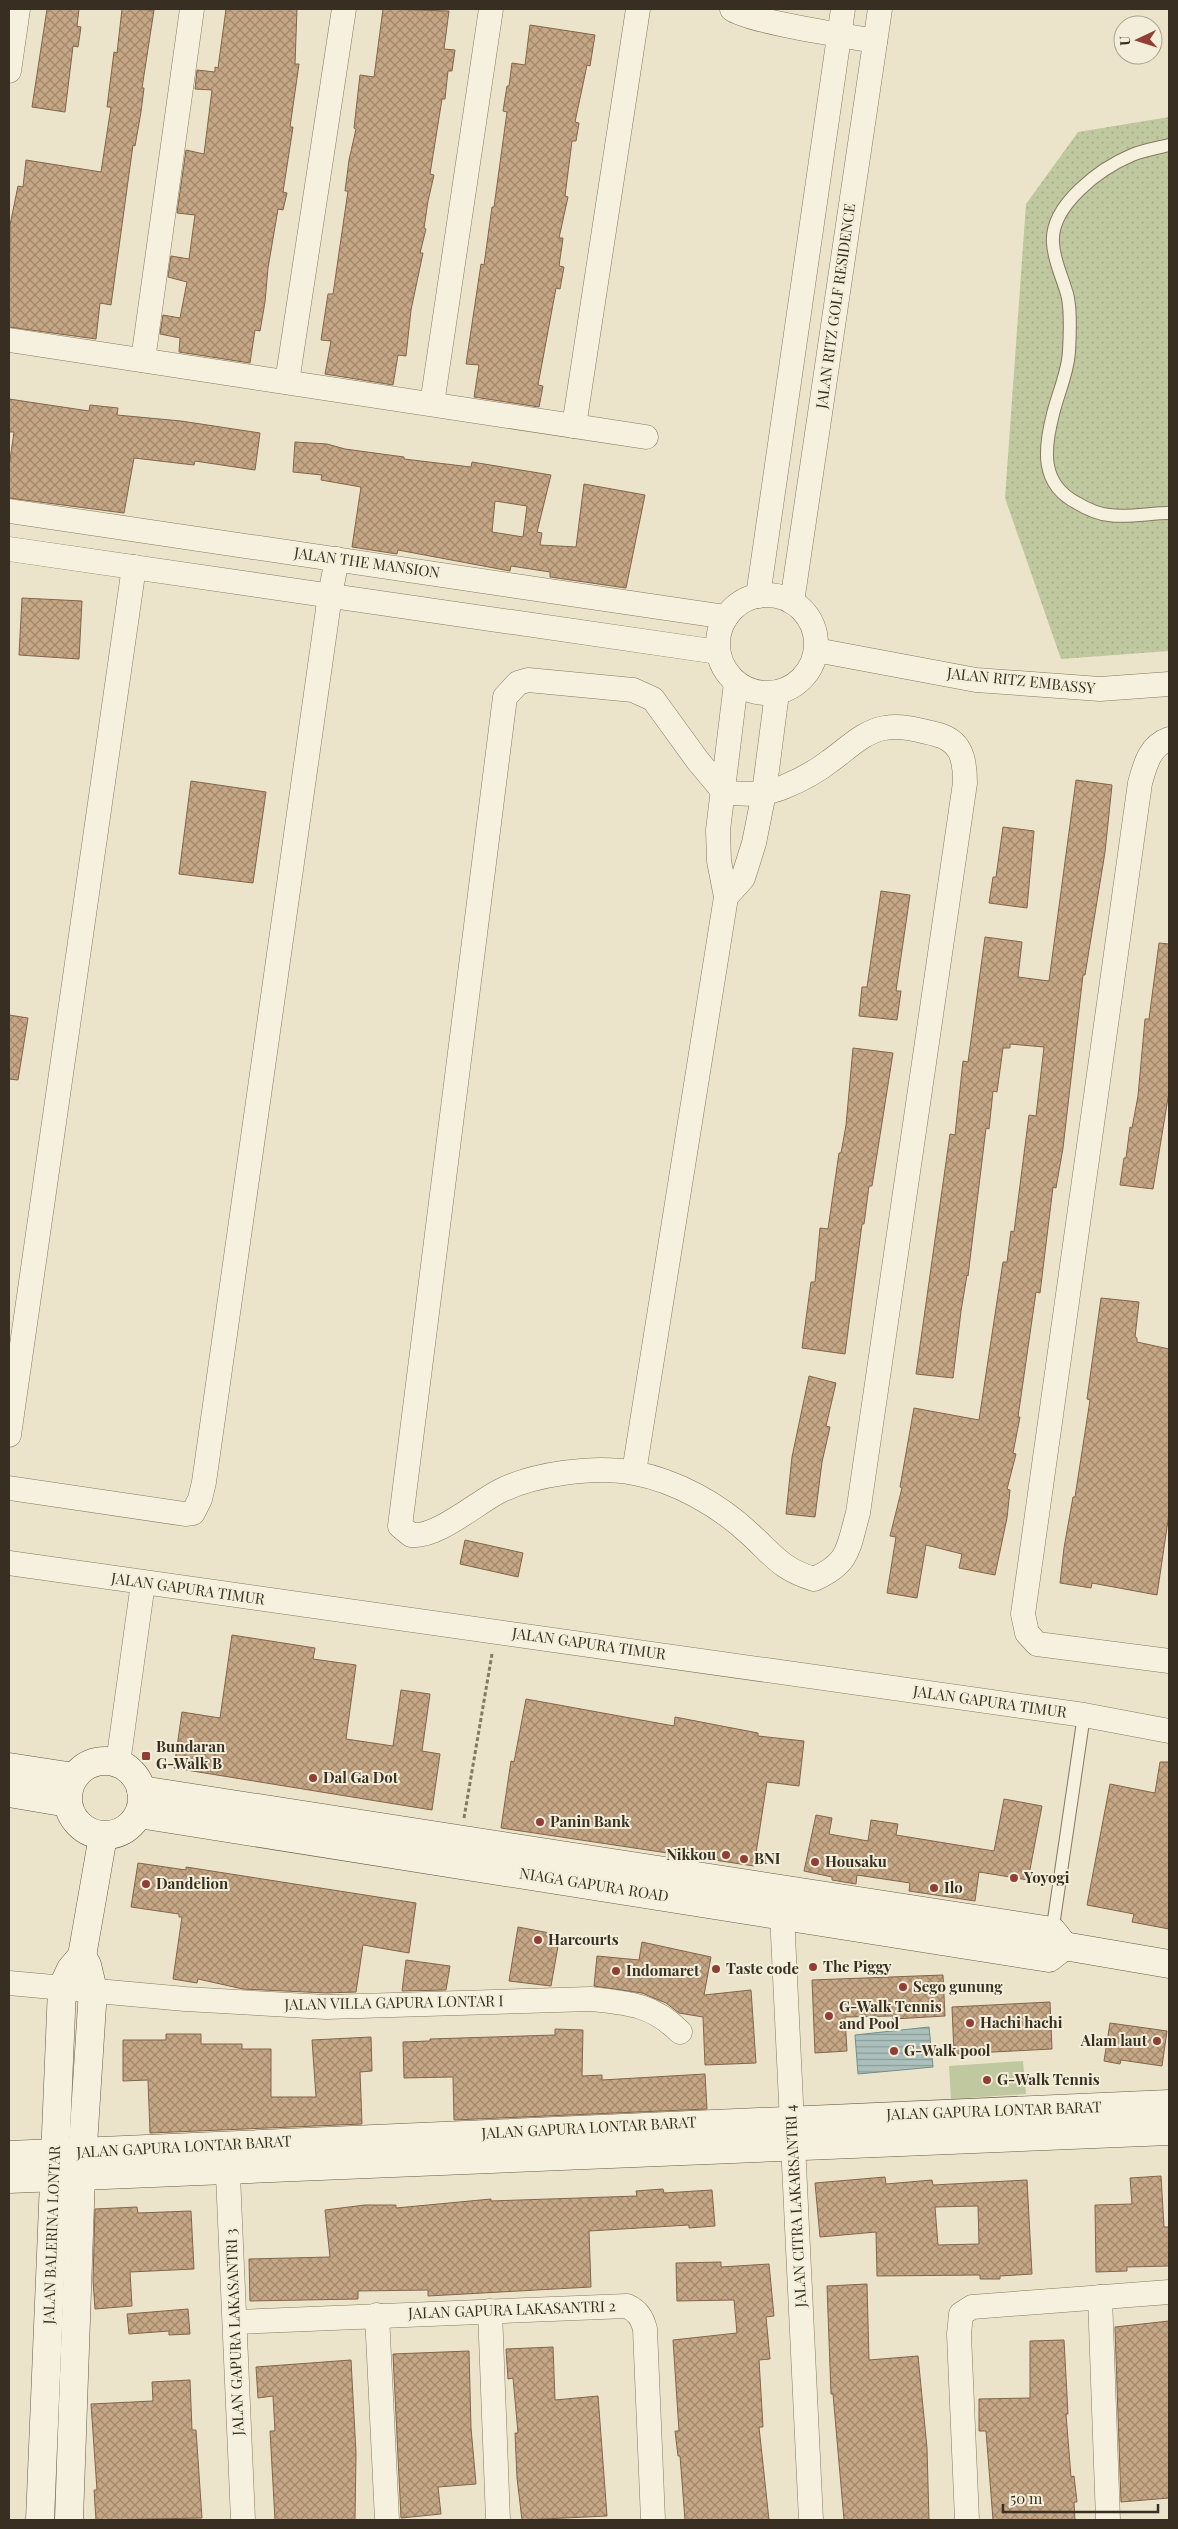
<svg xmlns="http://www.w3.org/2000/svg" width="1178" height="2529" font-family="'Playfair Display',serif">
  <defs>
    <pattern id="grass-dots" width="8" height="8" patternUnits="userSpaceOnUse" patternTransform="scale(1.25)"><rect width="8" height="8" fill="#c0c89f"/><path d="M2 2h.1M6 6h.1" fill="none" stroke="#a6ac89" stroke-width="1.8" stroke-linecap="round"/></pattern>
    <pattern id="water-rules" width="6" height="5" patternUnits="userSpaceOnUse" patternTransform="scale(1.25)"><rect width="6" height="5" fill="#abc0bc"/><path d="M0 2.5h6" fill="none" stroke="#8c9c98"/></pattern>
    <pattern id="building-cross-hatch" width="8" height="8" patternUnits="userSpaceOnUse" patternTransform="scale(1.25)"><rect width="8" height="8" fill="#c5a685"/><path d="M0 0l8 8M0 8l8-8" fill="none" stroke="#a1886c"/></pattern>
  </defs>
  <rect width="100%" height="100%" fill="#ebe4cb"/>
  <!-- grass -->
  <polygon fill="url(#grass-dots)" points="1169,117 1169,651 1061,659 1005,498 1026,204 1078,132"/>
  <!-- pitch -->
  <polygon fill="#c0c89f" points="1023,2061 1026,2094 951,2099 949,2066"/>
  <!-- water -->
  <polygon fill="url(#water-rules)" stroke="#728e8a" points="929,2027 933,2067 858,2074 855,2035"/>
  <!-- building -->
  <g fill="url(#building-cross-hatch)" stroke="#836549" fill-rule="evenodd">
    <polygon points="47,9 79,9 77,26 81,27 78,47 73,46 65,112 32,107"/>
    <polygon points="122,9 154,10 142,88 144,88 141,112 135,146 133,145 111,305 100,303 96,339 9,327 10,225 18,186 23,187 26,160 101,172 111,107 107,107 114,52 117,53"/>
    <polygon points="226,9 297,9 295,64 299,64 290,127 293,127 283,192 287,193 283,210 278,209 268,268 265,302 260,331 255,330 250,363 179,352 180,338 160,334 163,315 180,318 187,282 168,277 171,256 189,259 195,215 177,213 186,150 204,154 212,90 195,89 197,70 215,72 215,67 218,68"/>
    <polygon points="383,9 449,11 444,49 455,50 452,71 448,71 445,99 442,99 430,174 434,175 428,201 424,228 426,229 420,253 423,253 411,310 406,356 398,355 393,385 325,374 331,341 321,340 328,294 333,294 348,191 345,191 349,160 356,129 354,128 360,75 374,77"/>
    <polygon points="530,25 595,35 590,66 587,65 575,122 579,123 576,141 572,141 565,196 568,197 559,238 563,238 559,266 564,267 560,289 556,288 538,385 543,386 539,407 474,397 479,365 466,364 481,264 484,265 492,207 494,207 507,112 503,111 507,86 509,86 512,63 525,65"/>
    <polygon points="9,399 89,411 90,405 118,408 117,415 181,421 260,433 255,470 195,461 194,465 134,458 124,513 9,498 9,467 14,432 9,432"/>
    <path d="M 295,442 L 327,444 L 345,449 L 404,457 L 404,459 L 471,467 L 472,462 L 551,475 L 537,532 L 542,533 L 540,545 L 576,547 L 584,484 L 645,495 L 626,588 L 550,577 L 550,572 L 511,566 L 510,571 L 398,550 L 397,554 L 352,547 L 361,487 L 321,480 L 322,475 L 293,472 ZM 495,501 L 527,506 L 523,537 L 492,532 Z"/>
    <polygon points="22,598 82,601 79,659 19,655"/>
    <polygon points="1076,780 1112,785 1105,852 1085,975 1083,975 1063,1148 1056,1188 1053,1187 1040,1293 1036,1292 1018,1417 1020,1417 1013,1453 1016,1454 1007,1489 1010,1490 1007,1518 995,1575 959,1568 962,1554 926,1545 917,1598 887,1593 896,1537 890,1536 902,1488 900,1487 914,1408 979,1420 1003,1262 1007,1262 1011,1231 1014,1232 1029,1115 1036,1116 1044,1047 1010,1044 1010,1048 1003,1048 997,1092 993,1091 989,1129 986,1128 968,1276 967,1275 961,1311 953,1378 916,1374 950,1134 955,1135 963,1061 968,1062 985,937 1022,942 1018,977 1049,981"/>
    <polygon points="191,781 266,792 253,883 179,874"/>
    <polygon points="1003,827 1034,831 1027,908 989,903 993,877 996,877"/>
    <polygon points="881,891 910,895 896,991 901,991 897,1020 859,1016 862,987 867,987"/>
    <polygon points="1159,943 1169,944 1169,1092 1153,1189 1120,1185 1124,1158 1126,1158 1130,1127 1132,1128 1138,1096 1145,1019 1149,1019"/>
    <polygon points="9,1015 28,1018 18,1080 9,1079"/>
    <polygon points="853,1048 893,1053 872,1186 869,1186 864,1224 862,1224 845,1354 802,1348 811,1282 815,1282 820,1228 828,1229 839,1153 841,1153 846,1125"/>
    <polygon points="1101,1298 1139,1302 1135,1337 1137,1338 1137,1342 1169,1349 1169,1514 1157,1595 1092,1583 1091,1588 1060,1583 1064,1548 1073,1497 1075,1497 1090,1400 1087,1399"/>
    <polygon points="809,1376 836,1383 826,1426 830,1427 822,1462 815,1517 786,1514 792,1457"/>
    <polygon points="465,1540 523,1553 518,1577 460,1564"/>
    <polygon points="232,1635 315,1648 313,1659 356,1665 346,1739 393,1746 401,1690 430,1694 422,1751 440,1754 432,1810 174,1768 182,1712 220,1718"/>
    <polygon points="526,1699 674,1726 675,1717 758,1733 758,1736 804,1741 799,1786 767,1782 754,1866 501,1828 511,1761 514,1762"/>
    <polygon points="1160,1762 1169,1762 1169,1929 1132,1922 1134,1914 1087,1905 1110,1784 1155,1793"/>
    <polygon points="1004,1799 1042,1806 1028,1880 979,1872 975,1901 909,1891 910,1883 857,1875 856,1884 832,1880 832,1877 804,1871 816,1815 832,1818 829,1834 868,1841 871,1820 898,1824 896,1835 994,1851"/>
    <polygon points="138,1863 186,1870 186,1867 416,1903 409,1953 363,1945 356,1992 326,1993 243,1989 198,1979 197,1983 173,1979 182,1917 179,1917 179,1914 131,1907"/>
    <polygon points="518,1927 560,1935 551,1986 509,1981"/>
    <polygon points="642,1942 711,1957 704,1995 751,1990 756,2063 705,2065 703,2017 679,2013 666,2003 642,1993 594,1986 597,1956 639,1960"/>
    <polygon points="406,1960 450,1966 446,1990 402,1991"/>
    <polygon points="943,1975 945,2016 893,2019 893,2016 845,2017 847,2051 815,2053 812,1980"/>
    <polygon points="1050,2002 1052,2049 954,2054 952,2007"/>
    <polygon points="1110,2023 1167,2031 1162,2066 1121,2060 1120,2064 1104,2061"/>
    <polygon points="555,2029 583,2030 582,2076 602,2075 602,2080 705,2074 707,2109 454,2120 453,2077 404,2078 403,2042 430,2041 430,2039 555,2035"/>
    <polygon points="166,2034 201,2034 201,2044 242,2044 242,2049 271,2049 271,2097 316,2097 312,2040 371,2037 372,2071 360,2072 362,2124 150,2133 148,2080 123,2081 123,2040 166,2040"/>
    <polygon points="1161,2176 1164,2227 1169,2227 1169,2266 1127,2267 1127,2271 1096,2272 1095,2205 1132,2204 1130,2178"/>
    <path d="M 885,2177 L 886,2184 L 932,2180 L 933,2185 L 1027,2180 L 1032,2274 L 1000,2276 L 1000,2279 L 980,2279 L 980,2275 L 877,2276 L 876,2232 L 820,2237 L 815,2183 ZM 978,2206 L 979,2244 L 938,2245 L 935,2207 Z"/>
    <polygon points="663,2189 664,2193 712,2190 715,2226 689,2228 689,2225 589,2231 591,2287 428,2296 428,2290 358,2291 358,2299 250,2301 249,2259 330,2257 325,2210 365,2205 396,2205 396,2208 491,2199 491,2201 637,2196 636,2191"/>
    <polygon points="137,2207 138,2213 191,2211 194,2269 130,2272 132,2306 95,2309 93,2280 95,2209"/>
    <polygon points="721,2262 721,2267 769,2264 774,2316 766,2317 770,2359 759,2360 763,2427 759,2427 769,2520 685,2520 680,2456 678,2456 675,2431 679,2431 673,2340 737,2333 734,2300 677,2301 676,2263"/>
    <polygon points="867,2284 869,2360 918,2356 927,2448 929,2520 844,2520 833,2394 831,2394 827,2286"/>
    <polygon points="188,2309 190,2334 169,2335 169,2331 129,2334 127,2314"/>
    <polygon points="1169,2321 1169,2498 1121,2502 1115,2327"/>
    <polygon points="1064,2340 1068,2414 1066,2414 1071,2477 1074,2476 1077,2502 1074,2502 1075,2520 993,2520 986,2431 979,2431 979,2399 1030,2398 1030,2341"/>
    <polygon points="553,2347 555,2400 598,2396 607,2516 522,2520 517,2478 515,2433 518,2433 513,2378 508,2379 506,2349"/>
    <polygon points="469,2351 471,2428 476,2484 438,2487 441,2514 401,2518 393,2354"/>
    <polygon points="351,2360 356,2453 355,2520 275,2520 270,2431 275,2431 273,2396 258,2398 256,2367"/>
    <polygon points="190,2380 192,2430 196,2430 202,2518 96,2520 94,2490 97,2490 91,2404 153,2401 152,2382"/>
  </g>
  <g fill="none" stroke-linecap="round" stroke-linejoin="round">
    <defs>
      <g id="lane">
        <path d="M 1169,145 C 1157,148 1144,150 1132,155 C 1101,168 1050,205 1053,243 C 1054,263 1064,280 1068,298 C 1071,315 1070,334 1069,351 C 1068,373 1058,393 1053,414 C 1044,449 1040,484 1077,503 C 1087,509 1097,514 1109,515 C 1128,518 1150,513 1169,513"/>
        <polyline points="1052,1933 1084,1715"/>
      </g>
      <g id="street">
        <path d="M 732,9 C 750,22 848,36 875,41"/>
        <polyline points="9,71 18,9"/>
        <polyline points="9,340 646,437"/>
        <polyline points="143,360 192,9"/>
        <polyline points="287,382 344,9"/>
        <polyline points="432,404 491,9"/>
        <polyline points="574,426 638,9"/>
        <polyline points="9,511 726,617"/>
        <polyline points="9,549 718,652"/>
        <circle cx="767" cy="644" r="49"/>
        <polyline points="758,596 843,9"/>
        <polyline points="792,602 880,9"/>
        <polyline points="816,650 976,680 1100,689 1169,684"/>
        <path d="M 528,680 L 633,690 L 653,699 L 698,761 L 724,792 C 744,795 765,795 784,787 C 801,780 816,772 830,761 C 847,749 864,731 885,728 C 901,725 919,730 935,734 C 961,740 965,758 965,783 L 858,1513 C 848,1548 850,1563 814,1579 C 781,1569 774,1556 750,1534 C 719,1505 677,1481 634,1473 C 596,1465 532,1474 498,1492 C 474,1505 436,1538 411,1535 L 400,1526 L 505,697 L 518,683 Z"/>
        <polyline points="736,683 718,830 719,861 726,897 743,878 754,843 764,793 777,693"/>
        <path d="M 1169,739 C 1149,746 1145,766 1140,783 L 1023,1614 L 1027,1633 L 1037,1644 L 1169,1661"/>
        <polyline points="9,1435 134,567"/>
        <polyline points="634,1472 726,897"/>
        <polyline points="9,1488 185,1514 193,1513 200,1499 204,1482 330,595 337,559"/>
        <polyline points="9,1563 1084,1715 1169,1731"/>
        <polyline points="118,1763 143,1583"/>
        <polyline points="784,1898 782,1914 811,2520"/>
        <path d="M 9,1983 L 185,1999 L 326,2007 L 590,1999 C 628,2003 652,2004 680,2032"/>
        <polyline points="227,2152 243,2520"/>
        <polyline points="1100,2297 1108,2520"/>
        <polyline points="490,2311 498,2520"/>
        <polyline points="377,2315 387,2520"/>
        <path d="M 235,2322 L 627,2306 C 638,2311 642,2318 645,2329 L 653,2520"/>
        <polyline points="967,2520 959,2334 961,2314 972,2307 1169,2292"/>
      </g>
      <g id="secondary">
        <circle cx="105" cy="1798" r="37"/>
        <polyline points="9,1767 74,1777"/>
        <polyline points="9,1793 68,1803"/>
        <polyline points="139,1814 1049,1958 1064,1946 1052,1931 141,1790"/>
        <polyline points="1064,1946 1169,1964"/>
        <polyline points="9,2155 1169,2104"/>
        <polyline points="9,2179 1169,2131"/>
        <polyline points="40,2520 62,1988 71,1969 82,1956 103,1836"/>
        <polyline points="69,2520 81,2176 93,1990 87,1965 82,1956"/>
      </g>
    </defs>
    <!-- lane casing -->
    <use href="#lane" stroke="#867861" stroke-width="14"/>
    <!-- street casing -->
    <use href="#street" stroke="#867861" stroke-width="25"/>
    <!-- secondary casing -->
    <use href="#secondary" stroke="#685944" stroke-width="29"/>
    <!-- path -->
    <polyline stroke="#867861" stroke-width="3" stroke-dasharray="4 2.5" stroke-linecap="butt" points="464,1818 492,1654"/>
    <!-- lane -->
    <use href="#lane" stroke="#f6f1de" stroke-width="12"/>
    <!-- street -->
    <use href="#street" stroke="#f6f1de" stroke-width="24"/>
    <!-- secondary -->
    <use href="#secondary" stroke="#f6f1de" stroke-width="28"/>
  </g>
  <!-- markers -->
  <g fill="#903e36" stroke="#f3eeda" stroke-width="2">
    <rect x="141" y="1751" width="10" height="10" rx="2.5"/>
    <circle cx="313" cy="1778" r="5"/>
    <circle cx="540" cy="1822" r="5"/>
    <circle cx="726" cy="1855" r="5"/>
    <circle cx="744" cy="1859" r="5"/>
    <circle cx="815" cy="1862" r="5"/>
    <circle cx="1014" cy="1878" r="5"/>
    <circle cx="146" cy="1884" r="5"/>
    <circle cx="934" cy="1888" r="5"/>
    <circle cx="538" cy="1940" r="5"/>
    <circle cx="813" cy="1967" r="5"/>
    <circle cx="716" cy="1969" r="5"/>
    <circle cx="616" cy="1971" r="5"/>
    <circle cx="903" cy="1987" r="5"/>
    <circle cx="829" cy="2016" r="5"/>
    <circle cx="970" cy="2023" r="5"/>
    <circle cx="1157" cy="2041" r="5"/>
    <circle cx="894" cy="2051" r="5"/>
    <circle cx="987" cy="2080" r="5"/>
  </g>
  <g text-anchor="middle" stroke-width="4" stroke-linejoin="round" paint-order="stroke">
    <!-- street labels -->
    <g font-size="15" fill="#382f22" stroke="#f3eeda">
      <text transform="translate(836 306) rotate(-82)" y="5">JALAN RITZ GOLF RESIDENCE</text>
      <text transform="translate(367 563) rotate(8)" y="5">JALAN THE MANSION</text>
      <text transform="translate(1021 681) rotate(6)" y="5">JALAN RITZ EMBASSY</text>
      <text transform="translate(188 1589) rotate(8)" y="5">JALAN GAPURA TIMUR</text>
      <text transform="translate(589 1644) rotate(8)" y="5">JALAN GAPURA TIMUR</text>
      <text transform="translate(990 1702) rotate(8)" y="5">JALAN GAPURA TIMUR</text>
      <text transform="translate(594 1885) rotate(9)" y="5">NIAGA GAPURA ROAD</text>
      <text transform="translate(394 2003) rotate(-1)" y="5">JALAN VILLA GAPURA LONTAR I</text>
      <text transform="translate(994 2111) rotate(-2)" y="5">JALAN GAPURA LONTAR BARAT</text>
      <text transform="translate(589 2128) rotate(-3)" y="5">JALAN GAPURA LONTAR BARAT</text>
      <text transform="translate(184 2147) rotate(-3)" y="5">JALAN GAPURA LONTAR BARAT</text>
      <text transform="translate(796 2206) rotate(-93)" y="5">JALAN CITRA LAKARSANTRI 4</text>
      <text transform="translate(52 2235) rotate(-88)" y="5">JALAN BALERINA LONTAR</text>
      <text transform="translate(512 2310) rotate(-2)" y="5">JALAN GAPURA LAKASANTRI 2</text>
      <text transform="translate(235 2332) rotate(-92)" y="5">JALAN GAPURA LAKASANTRI 3</text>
    </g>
    <!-- poi labels -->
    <g font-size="15" font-weight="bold" fill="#382f22" stroke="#f3eeda" text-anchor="start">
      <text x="156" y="1752">Bundaran<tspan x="156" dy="17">G-Walk B</tspan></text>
      <text x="323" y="1783">Dal Ga Dot</text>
      <text x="550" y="1827">Panin Bank</text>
      <text x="716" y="1860" text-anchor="end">Nikkou</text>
      <text x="754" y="1864">BNI</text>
      <text x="825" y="1867">Housaku</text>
      <text x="1024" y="1883">Yoyogi</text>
      <text x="156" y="1889">Dandelion</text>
      <text x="944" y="1893">Ilo</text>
      <text x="548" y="1945">Harcourts</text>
      <text x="823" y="1972">The Piggy</text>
      <text x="726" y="1974">Taste code</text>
      <text x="626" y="1976">Indomaret</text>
      <text x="913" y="1992">Sego gunung</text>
      <text x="839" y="2012">G-Walk Tennis<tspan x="839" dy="17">and Pool</tspan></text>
      <text x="980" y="2028">Hachi hachi</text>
      <text x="1147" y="2046" text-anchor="end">Alam laut</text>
      <text x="904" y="2056">G-Walk pool</text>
      <text x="997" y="2085">G-Walk Tennis</text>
    </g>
  </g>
  <!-- border -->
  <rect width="1178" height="2529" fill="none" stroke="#382f22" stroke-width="20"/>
  <!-- north arrow -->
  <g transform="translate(1138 40) rotate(266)"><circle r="24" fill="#f3eeda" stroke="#a8a290"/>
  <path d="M0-4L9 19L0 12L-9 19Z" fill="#903e36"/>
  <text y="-8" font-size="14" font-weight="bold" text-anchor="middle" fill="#382f22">U</text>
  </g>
  <!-- scale -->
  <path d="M1003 2504v8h155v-8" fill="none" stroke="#382f22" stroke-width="2.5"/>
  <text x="1010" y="2504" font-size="15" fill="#382f22" stroke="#f3eeda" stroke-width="4" paint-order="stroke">50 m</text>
</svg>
